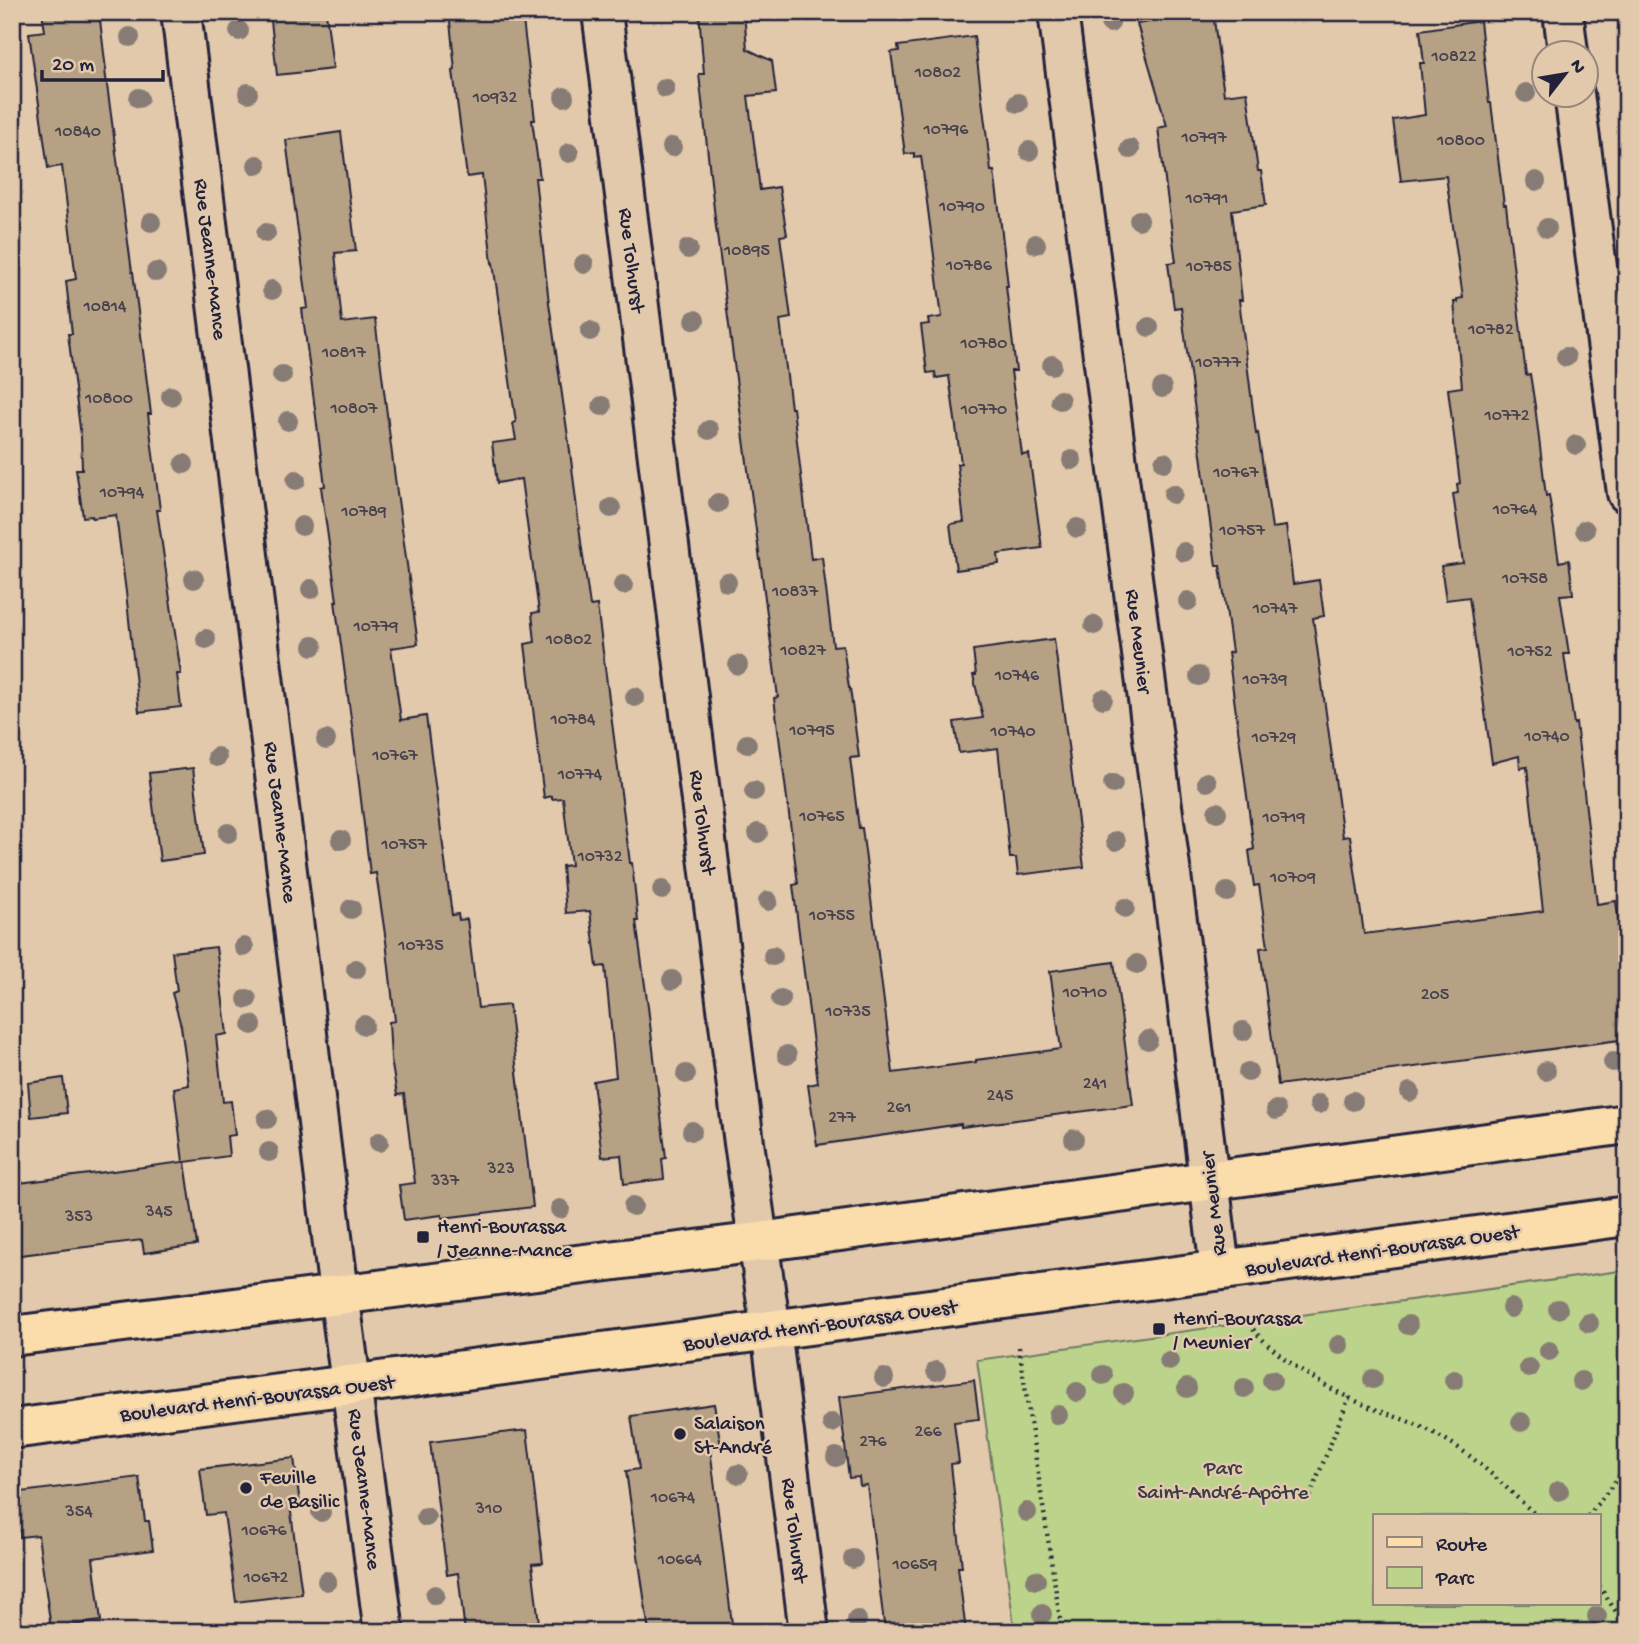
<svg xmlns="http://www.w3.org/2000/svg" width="1639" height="1644" font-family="'Gochi Hand',sans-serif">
  <rect width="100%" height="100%" fill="#e3c9ab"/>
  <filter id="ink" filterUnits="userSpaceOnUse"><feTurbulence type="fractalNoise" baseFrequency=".0143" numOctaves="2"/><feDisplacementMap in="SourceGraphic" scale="14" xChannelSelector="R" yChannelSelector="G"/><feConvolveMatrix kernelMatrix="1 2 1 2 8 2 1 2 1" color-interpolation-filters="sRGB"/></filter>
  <g filter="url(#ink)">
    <!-- green -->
    <path fill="#bbd38a" stroke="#6e7a62" stroke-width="2" fill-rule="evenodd" d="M 1627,1270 L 1627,1632 L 1015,1632 L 977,1360 ZM 1375,1516 L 1599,1516 L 1599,1604 L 1375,1604 Z"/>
    <!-- building -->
    <g fill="#b6a185" stroke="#22223b" stroke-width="2">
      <polygon points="42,12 99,12 106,70 105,70 132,272 133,272 151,414 148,414 160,510 157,510 181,674 177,674 181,707 139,712 126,592 116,515 92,518 92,516 83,517 76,469 82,469 81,436 68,334 72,334 66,281 76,279 62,166 48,168 29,33 45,31"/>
      <polygon points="270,12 326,12 333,69 277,75"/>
      <polygon points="449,12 522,12 535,120 532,120 540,178 535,178 549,303 570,451 581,542 590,606 597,605 630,863 632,863 638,921 636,921 648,1007 666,1158 662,1159 664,1179 624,1184 621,1155 602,1157 593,1081 616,1077 605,966 597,967 590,911 566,913 562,866 571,865 563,798 552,799 552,796 544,798 525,644 535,642 532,613 539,612 521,479 497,483 492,443 516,440 513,423 516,422 493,263 492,263 482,175 467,177 453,71 455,70"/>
      <polygon points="699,12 744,12 747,49 772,61 776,93 748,96 760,190 779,187 787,235 780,236 791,318 780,320 791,408 793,408 811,559 822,557 833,646 843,645 849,688 850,688 859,757 850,758 859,828 862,828 893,1073 976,1062 976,1060 1061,1049 1050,971 1114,962 1133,1105 961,1127 961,1124 817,1145 808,1085 818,1083 793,885 798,884 774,698 778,697 716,227 699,74 704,74"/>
      <polygon points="1149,12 1213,12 1224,95 1247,92 1258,171 1261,171 1266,205 1232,210 1242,300 1239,300 1256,434 1258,433 1272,528 1286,526 1293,584 1319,580 1324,616 1313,618 1343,837 1350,836 1364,934 1543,911 1527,767 1520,768 1519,756 1492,763 1469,597 1446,600 1441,566 1463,563 1453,494 1458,493 1457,484 1460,483 1448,389 1462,387 1454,302 1457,302 1457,299 1463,298 1446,176 1401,181 1393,120 1425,115 1420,63 1424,63 1420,30 1480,21 1489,103 1491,103 1504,205 1506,205 1526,375 1530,374 1535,406 1546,496 1549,495 1559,562 1569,560 1573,594 1560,595 1569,654 1564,654 1574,724 1576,723 1597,904 1616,901 1627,981 1627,1039 1278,1085 1260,948 1268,947 1259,885 1254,886 1249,851 1254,849 1228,653 1232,652 1220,566 1216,566 1181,307 1174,308 1168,263 1176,262 1158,128 1167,126 1137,24 1150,22"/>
      <polygon points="974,36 991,171 994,171 1000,216 1008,286 1006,286 1016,371 1011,371 1022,455 1029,454 1042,548 998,554 999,564 956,570 950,524 964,522 957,464 961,463 949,376 936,378 935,372 927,373 921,325 929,324 928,319 942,317 921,156 914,157 914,153 905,154 891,52 899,51 898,46"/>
      <polygon points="341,132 356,251 335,253 342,323 375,319 395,478 418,644 391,648 401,720 426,716 452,915 458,914 459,920 467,919 478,1008 509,1005 533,1207 442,1218 442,1215 404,1220 399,1185 415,1183 404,1094 397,1095 391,1059 389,1022 395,1021 386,941 376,873 370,874 352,726 335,601 337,601 321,487 325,486 302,309 308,308 286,140"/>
      <polygon points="1054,639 1084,867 1018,875 1016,858 1010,858 998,748 959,753 954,722 983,718 973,675 976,675 973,650"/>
      <polygon points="193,768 204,855 160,861 149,773"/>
      <polygon points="216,947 227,1034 216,1036 223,1102 231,1101 235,1135 227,1136 229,1156 185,1162 197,1245 144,1253 142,1240 12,1256 12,1184 183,1162 174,1088 189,1085 181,1026 172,993 177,991 172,952"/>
      <polygon points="63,1078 67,1113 31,1117 28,1083"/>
      <polygon points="974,1380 979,1419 954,1422 959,1463 951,1464 962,1567 958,1567 966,1632 885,1632 867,1485 860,1486 859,1477 849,1478 839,1397"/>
      <polygon points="714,1404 721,1446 710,1448 733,1632 649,1632 626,1471 639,1469 631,1416"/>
      <polygon points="527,1430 543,1563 532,1564 540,1632 465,1632 458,1573 447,1575 430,1442"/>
      <polygon points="294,1458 300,1504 290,1505 302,1594 236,1602 224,1513 206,1515 200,1469"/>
      <polygon points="139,1477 145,1521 149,1521 153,1550 93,1558 101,1621 51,1628 38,1535 20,1537 13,1493"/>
    </g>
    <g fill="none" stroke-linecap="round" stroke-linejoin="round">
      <defs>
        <g id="minor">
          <polyline points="181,12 339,1293 384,1632"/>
          <polyline points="602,12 744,1143 771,1330 809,1632"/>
          <polyline points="1058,12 1185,982 1220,1270"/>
          <polyline points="1563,12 1568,52"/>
          <polyline points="1574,94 1627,493"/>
        </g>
        <g id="major">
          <polyline points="12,1336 759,1242 1627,1124"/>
          <polyline points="12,1429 817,1324 1627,1216"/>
        </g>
      </defs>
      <!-- minor casing -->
      <use href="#minor" stroke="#22223b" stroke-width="44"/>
      <!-- major casing -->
      <use href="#major" stroke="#22223b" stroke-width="44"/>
      <!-- path -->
      <g stroke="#22223b" stroke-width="4.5" stroke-dasharray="2 5" stroke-linecap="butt">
        <path d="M 1245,1318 C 1267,1354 1329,1390 1367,1406 C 1392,1416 1418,1423 1441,1437 C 1477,1457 1507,1489 1537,1516"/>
        <polyline points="1019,1347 1062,1632"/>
        <polyline points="1310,1496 1349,1397"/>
        <polyline points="1588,1516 1616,1481 1627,1464"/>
        <polyline points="1599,1586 1627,1628"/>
      </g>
      <!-- minor -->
      <use href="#minor" stroke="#e3c9ab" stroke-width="38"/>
      <!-- major -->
      <use href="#major" stroke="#faddab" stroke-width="38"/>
    </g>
    <!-- trees -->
    <g fill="#867c74">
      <circle cx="1110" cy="23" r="10"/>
      <circle cx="239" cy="31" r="10"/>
      <circle cx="130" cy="37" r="10"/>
      <circle cx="665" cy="88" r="10"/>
      <circle cx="248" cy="93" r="10"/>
      <circle cx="1526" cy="93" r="10"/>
      <circle cx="564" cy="97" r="10"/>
      <circle cx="139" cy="98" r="10"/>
      <circle cx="1018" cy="103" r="10"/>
      <circle cx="672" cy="147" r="10"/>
      <circle cx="1130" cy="149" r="10"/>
      <circle cx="1029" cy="151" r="10"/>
      <circle cx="569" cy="153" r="10"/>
      <circle cx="257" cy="165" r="10"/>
      <circle cx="1536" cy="181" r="10"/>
      <circle cx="1139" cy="220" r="10"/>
      <circle cx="151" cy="222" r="10"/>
      <circle cx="1547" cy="228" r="10"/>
      <circle cx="266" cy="233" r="10"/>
      <circle cx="1036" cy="244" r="10"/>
      <circle cx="688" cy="249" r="10"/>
      <circle cx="584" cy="264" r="10"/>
      <circle cx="156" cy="272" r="10"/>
      <circle cx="272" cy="290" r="10"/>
      <circle cx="695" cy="320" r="10"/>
      <circle cx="1149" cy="327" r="10"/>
      <circle cx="590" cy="331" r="10"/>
      <circle cx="1566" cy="357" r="10"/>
      <circle cx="1052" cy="365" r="10"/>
      <circle cx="282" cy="375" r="10"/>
      <circle cx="1162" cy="388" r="10"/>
      <circle cx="171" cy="396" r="10"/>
      <circle cx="1060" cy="400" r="10"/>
      <circle cx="602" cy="406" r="10"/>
      <circle cx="288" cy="421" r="10"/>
      <circle cx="709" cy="430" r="10"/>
      <circle cx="1576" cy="445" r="10"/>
      <circle cx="1072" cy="460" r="10"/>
      <circle cx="1164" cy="462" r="10"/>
      <circle cx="184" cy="464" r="10"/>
      <circle cx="296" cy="480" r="10"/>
      <circle cx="1173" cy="494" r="10"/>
      <circle cx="718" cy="503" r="10"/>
      <circle cx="611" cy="508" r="10"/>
      <circle cx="302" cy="526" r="10"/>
      <circle cx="1077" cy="528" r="10"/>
      <circle cx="1585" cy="530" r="10"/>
      <circle cx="1184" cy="552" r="10"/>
      <circle cx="194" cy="579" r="10"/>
      <circle cx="727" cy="582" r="10"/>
      <circle cx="623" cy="585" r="10"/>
      <circle cx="311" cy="589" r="10"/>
      <circle cx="1188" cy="601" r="10"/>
      <circle cx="1094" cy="625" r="10"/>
      <circle cx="206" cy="639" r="10"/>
      <circle cx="313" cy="646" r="10"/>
      <circle cx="738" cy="665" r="10"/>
      <circle cx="1199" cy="676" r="10"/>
      <circle cx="635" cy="697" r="10"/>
      <circle cx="1103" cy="699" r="10"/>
      <circle cx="326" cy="740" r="10"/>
      <circle cx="747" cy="744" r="10"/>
      <circle cx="217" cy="757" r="10"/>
      <circle cx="1207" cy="782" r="10"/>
      <circle cx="1113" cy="784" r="10"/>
      <circle cx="754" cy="791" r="10"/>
      <circle cx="1217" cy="812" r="10"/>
      <circle cx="228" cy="833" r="10"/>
      <circle cx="758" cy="833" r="10"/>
      <circle cx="341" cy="840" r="10"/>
      <circle cx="1116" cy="841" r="10"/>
      <circle cx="662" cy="890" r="10"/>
      <circle cx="1227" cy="892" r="10"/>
      <circle cx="768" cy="901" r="10"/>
      <circle cx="1125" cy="908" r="10"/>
      <circle cx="351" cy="909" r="10"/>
      <circle cx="244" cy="947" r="10"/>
      <circle cx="773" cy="956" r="10"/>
      <circle cx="1137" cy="964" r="10"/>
      <circle cx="356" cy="969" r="10"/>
      <circle cx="672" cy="980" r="10"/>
      <circle cx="247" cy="999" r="10"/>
      <circle cx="781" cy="999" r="10"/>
      <circle cx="252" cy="1025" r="10"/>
      <circle cx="364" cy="1025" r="10"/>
      <circle cx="1243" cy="1031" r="10"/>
      <circle cx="1148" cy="1040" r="10"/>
      <circle cx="787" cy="1055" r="10"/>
      <circle cx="1613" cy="1062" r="10"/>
      <circle cx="1546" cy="1071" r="10"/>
      <circle cx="1248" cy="1072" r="10"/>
      <circle cx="686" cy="1074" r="10"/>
      <circle cx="1410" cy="1092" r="10"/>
      <circle cx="1353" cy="1101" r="10"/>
      <circle cx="1319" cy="1104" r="10"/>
      <circle cx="1276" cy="1110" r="10"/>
      <circle cx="267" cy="1119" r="10"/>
      <circle cx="692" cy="1131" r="10"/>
      <circle cx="1074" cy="1139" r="10"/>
      <circle cx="379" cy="1142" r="10"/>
      <circle cx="269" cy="1152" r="10"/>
      <circle cx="633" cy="1206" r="10"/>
      <circle cx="560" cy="1209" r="10"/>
      <circle cx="1511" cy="1308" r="10"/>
      <circle cx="1558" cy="1309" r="10"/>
      <circle cx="1589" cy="1323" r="10"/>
      <circle cx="1408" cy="1325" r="10"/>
      <circle cx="1339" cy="1345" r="10"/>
      <circle cx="1549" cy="1351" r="10"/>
      <circle cx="1169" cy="1361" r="10"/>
      <circle cx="1529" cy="1368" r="10"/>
      <circle cx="936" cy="1371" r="10"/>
      <circle cx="1103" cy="1375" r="10"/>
      <circle cx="884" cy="1378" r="10"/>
      <circle cx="1373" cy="1379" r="10"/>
      <circle cx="1272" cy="1380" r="10"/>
      <circle cx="1454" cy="1380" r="10"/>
      <circle cx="1581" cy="1381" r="10"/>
      <circle cx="1187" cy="1388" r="10"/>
      <circle cx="1244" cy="1388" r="10"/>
      <circle cx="1077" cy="1392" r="10"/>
      <circle cx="1124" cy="1393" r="10"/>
      <circle cx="1058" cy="1415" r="10"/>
      <circle cx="1521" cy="1422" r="10"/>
      <circle cx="832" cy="1423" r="10"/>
      <circle cx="836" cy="1457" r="10"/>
      <circle cx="738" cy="1474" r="10"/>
      <circle cx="1559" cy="1491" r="10"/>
      <circle cx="321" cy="1512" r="10"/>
      <circle cx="1027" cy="1512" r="10"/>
      <circle cx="426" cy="1517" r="10"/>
      <circle cx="853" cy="1559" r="10"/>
      <circle cx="1036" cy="1580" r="10"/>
      <circle cx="327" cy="1581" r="10"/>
      <circle cx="435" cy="1595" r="10"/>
      <circle cx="1042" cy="1614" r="10"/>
      <circle cx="1597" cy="1616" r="10"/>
      <circle cx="857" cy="1620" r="10"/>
    </g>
  </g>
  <!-- markers -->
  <g fill="#22223b" stroke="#e3c9ab" stroke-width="2.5">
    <rect x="416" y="1230" width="14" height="14" rx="3.5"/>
    <rect x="1152" y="1322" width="14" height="14" rx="3.5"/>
    <circle cx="680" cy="1434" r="7"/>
    <circle cx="246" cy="1488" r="7"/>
  </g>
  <g text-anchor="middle" stroke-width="5" stroke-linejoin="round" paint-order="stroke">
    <!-- number labels -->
    <g font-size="18" fill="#47424e">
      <text x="1454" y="61">10822</text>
      <text x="938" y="77">10802</text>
      <text x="495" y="102">10932</text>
      <text x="946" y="134">10796</text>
      <text x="78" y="136">10840</text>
      <text x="1204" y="142">10797</text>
      <text x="1461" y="145">10800</text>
      <text x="1207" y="203">10791</text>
      <text x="962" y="211">10790</text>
      <text x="747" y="255">10895</text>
      <text x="969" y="270">10786</text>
      <text x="1209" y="271">10785</text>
      <text x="105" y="311">10814</text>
      <text x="1491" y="334">10782</text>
      <text x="984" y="348">10780</text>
      <text x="344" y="357">10817</text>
      <text x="1218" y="367">10777</text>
      <text x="109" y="403">10800</text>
      <text x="354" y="413">10807</text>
      <text x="984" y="414">10770</text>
      <text x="1507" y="420">10772</text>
      <text x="1236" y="477">10767</text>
      <text x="122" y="497">10794</text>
      <text x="1515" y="514">10764</text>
      <text x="364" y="516">10789</text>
      <text x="1242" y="535">10757</text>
      <text x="1525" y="583">10758</text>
      <text x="795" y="596">10837</text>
      <text x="1275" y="613">10747</text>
      <text x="376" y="631">10779</text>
      <text x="569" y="644">10802</text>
      <text x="803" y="655">10827</text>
      <text x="1530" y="656">10752</text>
      <text x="1017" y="680">10746</text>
      <text x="1265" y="684">10739</text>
      <text x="573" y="724">10784</text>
      <text x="812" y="735">10795</text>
      <text x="1013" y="736">10740</text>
      <text x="1547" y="741">10740</text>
      <text x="1274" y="742">10729</text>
      <text x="395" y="760">10767</text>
      <text x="580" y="779">10774</text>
      <text x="822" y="821">10765</text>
      <text x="1284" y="822">10719</text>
      <text x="404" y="849">10757</text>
      <text x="600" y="861">10732</text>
      <text x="1293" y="882">10709</text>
      <text x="832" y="920">10755</text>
      <text x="421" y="950">10735</text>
      <text x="1085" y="997">10710</text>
      <text x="1435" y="999">205</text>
      <text x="848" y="1016">10735</text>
      <text x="1095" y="1088">241</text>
      <text x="1000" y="1100">245</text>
      <text x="899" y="1112">261</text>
      <text x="842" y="1122">277</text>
      <text x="501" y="1173">323</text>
      <text x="445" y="1185">337</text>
      <text x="159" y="1216">345</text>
      <text x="79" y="1221">353</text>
      <text x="928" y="1436">266</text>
      <text x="873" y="1446">276</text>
      <text x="673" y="1502">10674</text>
      <text x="489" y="1513">310</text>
      <text x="79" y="1516">354</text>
      <text x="264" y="1535">10676</text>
      <text x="680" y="1564">10664</text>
      <text x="915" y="1569">10659</text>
      <text x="266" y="1582">10672</text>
    </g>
    <!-- street labels -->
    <g font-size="21" fill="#22223b" stroke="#e3c9ab">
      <text transform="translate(212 259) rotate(83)" y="7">Rue Jeanne-Mance</text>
      <text transform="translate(633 260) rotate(83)" y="7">Rue Tolhurst</text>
      <text transform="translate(1140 641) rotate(83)" y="7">Rue Meunier</text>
      <text transform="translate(282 822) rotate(83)" y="7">Rue Jeanne-Mance</text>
      <text transform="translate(704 822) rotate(83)" y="7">Rue Tolhurst</text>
      <text transform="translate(1212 1204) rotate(-97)" y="7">Rue Meunier</text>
      <text transform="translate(1382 1249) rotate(-8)" y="7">Boulevard Henri-Bourassa Ouest</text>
      <text transform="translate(820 1324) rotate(-8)" y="7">Boulevard Henri-Bourassa Ouest</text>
      <text transform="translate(257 1397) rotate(-7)" y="7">Boulevard Henri-Bourassa Ouest</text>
      <text transform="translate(366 1489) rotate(83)" y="7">Rue Jeanne-Mance</text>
      <text transform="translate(796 1530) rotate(83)" y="7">Rue Tolhurst</text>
    </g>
    <!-- poi labels -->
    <g font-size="21" fill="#22223b" stroke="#e3c9ab" text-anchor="start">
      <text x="437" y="1232">Henri-Bourassa<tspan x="437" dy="24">/ Jeanne-Mance</tspan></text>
      <text x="1173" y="1324">Henri-Bourassa<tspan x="1173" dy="24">/ Meunier</tspan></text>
      <text x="694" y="1429">Salaison<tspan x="694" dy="24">St-André</tspan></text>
      <text x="260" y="1483">Feuille<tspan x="260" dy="24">de Basilic</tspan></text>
    </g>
    <!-- park labels -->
    <g font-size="21" fill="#393d47" stroke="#e3c9ab">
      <text x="1223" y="1474">Parc<tspan x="1223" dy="24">Saint-André-Apôtre</tspan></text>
    </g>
  </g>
  <!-- margin -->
  <rect width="1639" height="1644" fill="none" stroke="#e3c9ab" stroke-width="42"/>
  <rect x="21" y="21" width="1597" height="1602" fill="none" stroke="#22223b" stroke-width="2.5" filter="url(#ink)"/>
  <!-- legend -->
  <rect x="1373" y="1514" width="228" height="91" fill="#e3c9ab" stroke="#96867e" stroke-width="2"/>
  <rect x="1387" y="1537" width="35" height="10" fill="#faddab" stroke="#96867e" stroke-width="2"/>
  <text x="1436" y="1550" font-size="21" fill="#22223b">Route</text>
  <rect x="1387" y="1567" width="35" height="21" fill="#bbd38a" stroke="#96867e" stroke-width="2"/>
  <text x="1436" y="1584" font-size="21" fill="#22223b">Parc</text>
  <!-- north arrow -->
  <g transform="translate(1565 74) rotate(59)"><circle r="33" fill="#e3c9ab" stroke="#96867e" stroke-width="2"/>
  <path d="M0-5L12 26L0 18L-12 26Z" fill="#22223b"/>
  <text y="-10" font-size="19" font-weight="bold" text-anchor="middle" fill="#22223b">N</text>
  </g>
  <!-- scale -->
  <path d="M42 70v10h121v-10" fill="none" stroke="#22223b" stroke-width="3.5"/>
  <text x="52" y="70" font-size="21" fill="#22223b" stroke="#e3c9ab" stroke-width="5" paint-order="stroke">20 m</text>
</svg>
